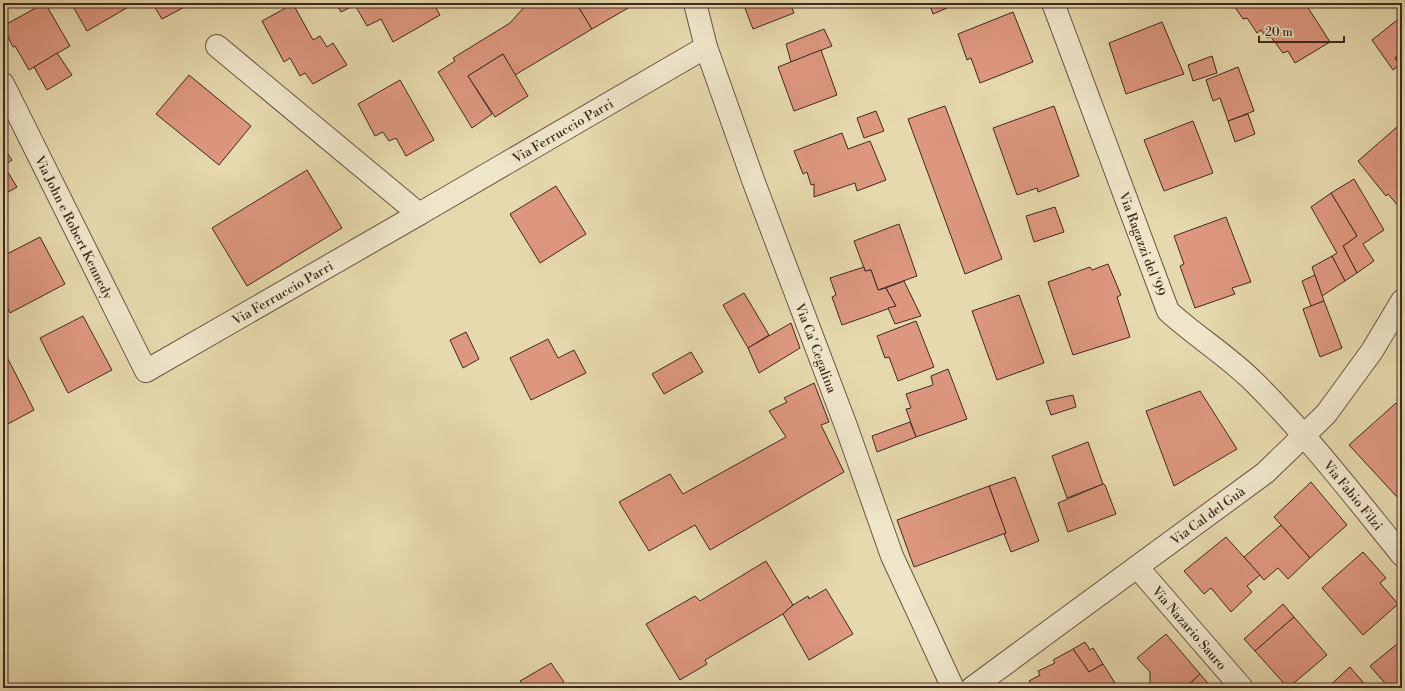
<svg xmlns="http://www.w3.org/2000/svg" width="1405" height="691" font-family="'Libre Bodoni',serif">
  <rect width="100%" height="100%" fill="#e6d9ad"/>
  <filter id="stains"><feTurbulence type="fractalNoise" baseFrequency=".005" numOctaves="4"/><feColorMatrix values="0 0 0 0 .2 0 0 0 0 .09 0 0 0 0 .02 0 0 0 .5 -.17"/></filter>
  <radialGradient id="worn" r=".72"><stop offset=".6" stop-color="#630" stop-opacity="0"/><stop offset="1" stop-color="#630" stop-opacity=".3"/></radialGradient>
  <!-- building -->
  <g fill="#dd977f" stroke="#402920">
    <polygon points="45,3 70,46 29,70 15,46 13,47 3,26"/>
    <polygon points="71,3 128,3 130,6 87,31"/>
    <polygon points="152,3 192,3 162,19"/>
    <polygon points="336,3 433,3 440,15 393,42 381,19 367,26 355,5 341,12"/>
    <polygon points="530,3 576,3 592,29 515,75 503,54 468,76 492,114 472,128 438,72 455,61 453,58 510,23 525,6"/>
    <polygon points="576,3 634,3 635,4 592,29"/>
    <polygon points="743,3 790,3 794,13 753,29"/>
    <polygon points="929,3 959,3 933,14"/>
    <polygon points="1232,3 1305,3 1330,42 1295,63 1288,51 1283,53 1271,37 1267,38 1261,30 1257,33 1247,18 1243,19"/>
    <polygon points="293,4 313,40 320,36 327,47 333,43 347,65 313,84 305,73 300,76 290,58 284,62 262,21"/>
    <polygon points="1013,12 1033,62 980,83 971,58 967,60 958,34"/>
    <polygon points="1401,17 1402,52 1395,58 1400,64 1393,70 1372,40"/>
    <polygon points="1162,22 1184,74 1126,94 1109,43"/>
    <polygon points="824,29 832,46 791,62 786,44"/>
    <polygon points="821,50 837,95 794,111 778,67"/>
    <polygon points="1402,52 1402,66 1395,58"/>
    <polygon points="57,53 72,75 47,90 34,67"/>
    <polygon points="503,54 528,96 495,117 468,76"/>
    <polygon points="1212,56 1217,73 1193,81 1188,65"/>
    <polygon points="1238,67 1254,111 1228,121 1220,98 1213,101 1206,80"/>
    <polygon points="189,75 251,126 219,165 156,114"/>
    <polygon points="400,80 434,140 406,156 396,138 389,141 383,132 375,136 358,104"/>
    <polygon points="945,106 1002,259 965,274 908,119"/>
    <polygon points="1054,106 1079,176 1038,192 1037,188 1017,195 993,128"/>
    <polygon points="876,111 884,131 864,138 857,118"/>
    <polygon points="1248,114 1255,134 1235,142 1228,121"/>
    <polygon points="1193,121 1213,173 1164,191 1144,140"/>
    <polygon points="1397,127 1402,133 1402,204 1399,207 1388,194 1386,196 1358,161"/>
    <polygon points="842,133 848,149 870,141 886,180 857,191 855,183 814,197 814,184 811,185 807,172 803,174 794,151"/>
    <polygon points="3,147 12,160 4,166 17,187 3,195"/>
    <polygon points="307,170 342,228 247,286 212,228"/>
    <polygon points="1354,179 1384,230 1363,244 1374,261 1357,273 1343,246 1357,236 1331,193"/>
    <polygon points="556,186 586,234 540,263 510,214"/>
    <polygon points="1331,193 1357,236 1343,246 1357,273 1345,281 1332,256 1337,253 1311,207"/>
    <polygon points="1055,207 1064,232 1034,242 1026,216"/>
    <polygon points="1226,217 1251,282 1232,288 1235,294 1195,308 1180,266 1184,264 1174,236"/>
    <polygon points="899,224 917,276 878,290 871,270 865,271 854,241"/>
    <polygon points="40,237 65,284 10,313 3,299 3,256"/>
    <polygon points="1332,256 1345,281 1322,296 1312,267"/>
    <polygon points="1108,264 1121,295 1117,297 1130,337 1073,355 1048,282 1090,267 1092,270"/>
    <polygon points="864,267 865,271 871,270 878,290 886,288 896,306 842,325 832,297 836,295 830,278"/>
    <polygon points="1315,275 1324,301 1311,306 1302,281"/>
    <polygon points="904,281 921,316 895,324 888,308 896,306 886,288"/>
    <polygon points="744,293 769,335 748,348 723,305"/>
    <polygon points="1019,295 1044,363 997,380 972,311"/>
    <polygon points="1324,301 1342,348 1320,357 1303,309"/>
    <polygon points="83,316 112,370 68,393 40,338"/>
    <polygon points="916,321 934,367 898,381 889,357 885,358 877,336"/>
    <polygon points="791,323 800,348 759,373 748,348"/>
    <polygon points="466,332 479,359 463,368 450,340"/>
    <polygon points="548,339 558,358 574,350 586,373 531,400 510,358"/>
    <polygon points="691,352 703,372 664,394 652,374"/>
    <polygon points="8,359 34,410 6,425 3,420 3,362"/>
    <polygon points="948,369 967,419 916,437 906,409 911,408 906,394 933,385 931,376"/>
    <polygon points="814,383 829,422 821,425 844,472 710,550 695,525 649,551 619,502 670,474 683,494 786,437 769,411 787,402 784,398"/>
    <polygon points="1200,391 1237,449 1174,486 1146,411"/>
    <polygon points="1073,395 1076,407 1051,415 1046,401"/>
    <polygon points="1396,403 1402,409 1402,494 1398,498 1349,445"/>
    <polygon points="910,422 916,437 877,452 872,436"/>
    <polygon points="1088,442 1103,484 1067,498 1052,456"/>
    <polygon points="1015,477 1039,541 1011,552 1004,534 1006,533 989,486"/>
    <polygon points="1311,482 1347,525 1310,558 1274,517"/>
    <polygon points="1103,484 1105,485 1116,514 1068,532 1058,503"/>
    <polygon points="989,486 1006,533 914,567 897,520"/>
    <polygon points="1281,525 1310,558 1288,579 1278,568 1264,580 1244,557"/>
    <polygon points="1226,537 1260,575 1247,586 1252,592 1231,612 1211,588 1204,594 1184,571"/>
    <polygon points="1363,552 1386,578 1380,583 1398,604 1363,635 1322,588"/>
    <polygon points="766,561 793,605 783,614 705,660 707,664 680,680 646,624 695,596 700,601"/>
    <polygon points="826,589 853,634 809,660 783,614 793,605 808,596 809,599"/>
    <polygon points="1283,604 1294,617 1255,651 1244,639"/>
    <polygon points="1294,617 1327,655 1288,688 1255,651"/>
    <polygon points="1166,634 1200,674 1185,688 1154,688 1150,684 1150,672 1137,658"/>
    <polygon points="1402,640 1402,688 1389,688 1370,666"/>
    <polygon points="1085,642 1090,650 1093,648 1103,664 1089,672 1073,649"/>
    <polygon points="1073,649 1089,672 1103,664 1115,683 1107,688 1034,688 1029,681 1040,675 1038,671 1055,663 1053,660"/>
    <polygon points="551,663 564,682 555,688 525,688 520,681"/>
    <polygon points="1350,667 1368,688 1327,688"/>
    <polygon points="1200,674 1212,688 1185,688"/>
  </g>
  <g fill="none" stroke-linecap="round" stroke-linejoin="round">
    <defs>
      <g id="minor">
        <path id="s1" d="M 695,3 L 706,47 L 753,180 L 846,426 L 892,556 L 953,688"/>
        <path id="s2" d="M 1053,3 L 1168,311 C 1195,336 1227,355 1254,382 C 1308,436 1354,496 1402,555"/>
        <path id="s3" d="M 217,46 L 419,214 L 706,47"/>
        <path id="s4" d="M 3,84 L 146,371 L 419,214"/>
        <path id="s5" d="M 1138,568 L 1242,688"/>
        <path id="s6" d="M 972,688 L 1265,473 L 1326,414 L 1372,351 L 1402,301"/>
      </g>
    </defs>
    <!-- minor casing -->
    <use href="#minor" stroke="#6a5543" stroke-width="24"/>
    <!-- minor -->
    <use href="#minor" stroke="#efe6ca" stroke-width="22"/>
  </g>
  <g text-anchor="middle" stroke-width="4" stroke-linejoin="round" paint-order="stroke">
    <!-- street labels -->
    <g font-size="13" fill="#402920" stroke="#efe6ca">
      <text dy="5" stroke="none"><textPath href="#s3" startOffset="429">Via Ferruccio Parri</textPath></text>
      <text dy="5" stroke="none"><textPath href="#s4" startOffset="160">Via John e Robert Kennedy</textPath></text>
      <text dy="5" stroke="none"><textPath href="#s2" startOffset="257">Via Ragazzi del '99</textPath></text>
      <text dy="5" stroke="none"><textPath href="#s4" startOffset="478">Via Ferruccio Parri</textPath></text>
      <text dy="5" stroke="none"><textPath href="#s1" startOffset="366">Via Ca' Cegalina</textPath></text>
      <text dy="5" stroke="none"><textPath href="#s2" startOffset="591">Via Fabio Filzi</textPath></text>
      <text dy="5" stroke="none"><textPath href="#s6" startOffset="292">Via Cal del Guà</textPath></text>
      <text dy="5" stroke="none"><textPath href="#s5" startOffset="79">Via Nazario Sauro</textPath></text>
    </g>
  </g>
  <!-- margin -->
  <rect width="1405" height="691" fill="none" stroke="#e6d9ad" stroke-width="16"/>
  <rect x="4" y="4" width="1397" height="683" fill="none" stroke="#402920" stroke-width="2"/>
  <rect x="8" y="8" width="1389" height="675" fill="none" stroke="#402920"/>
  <!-- scale -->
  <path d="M1259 36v6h85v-6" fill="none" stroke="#402920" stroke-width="2"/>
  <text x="1265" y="36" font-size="12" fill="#402920" stroke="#efe6ca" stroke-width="3" paint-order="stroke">20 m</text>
  <rect width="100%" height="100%" filter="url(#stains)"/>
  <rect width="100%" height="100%" fill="url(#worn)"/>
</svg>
